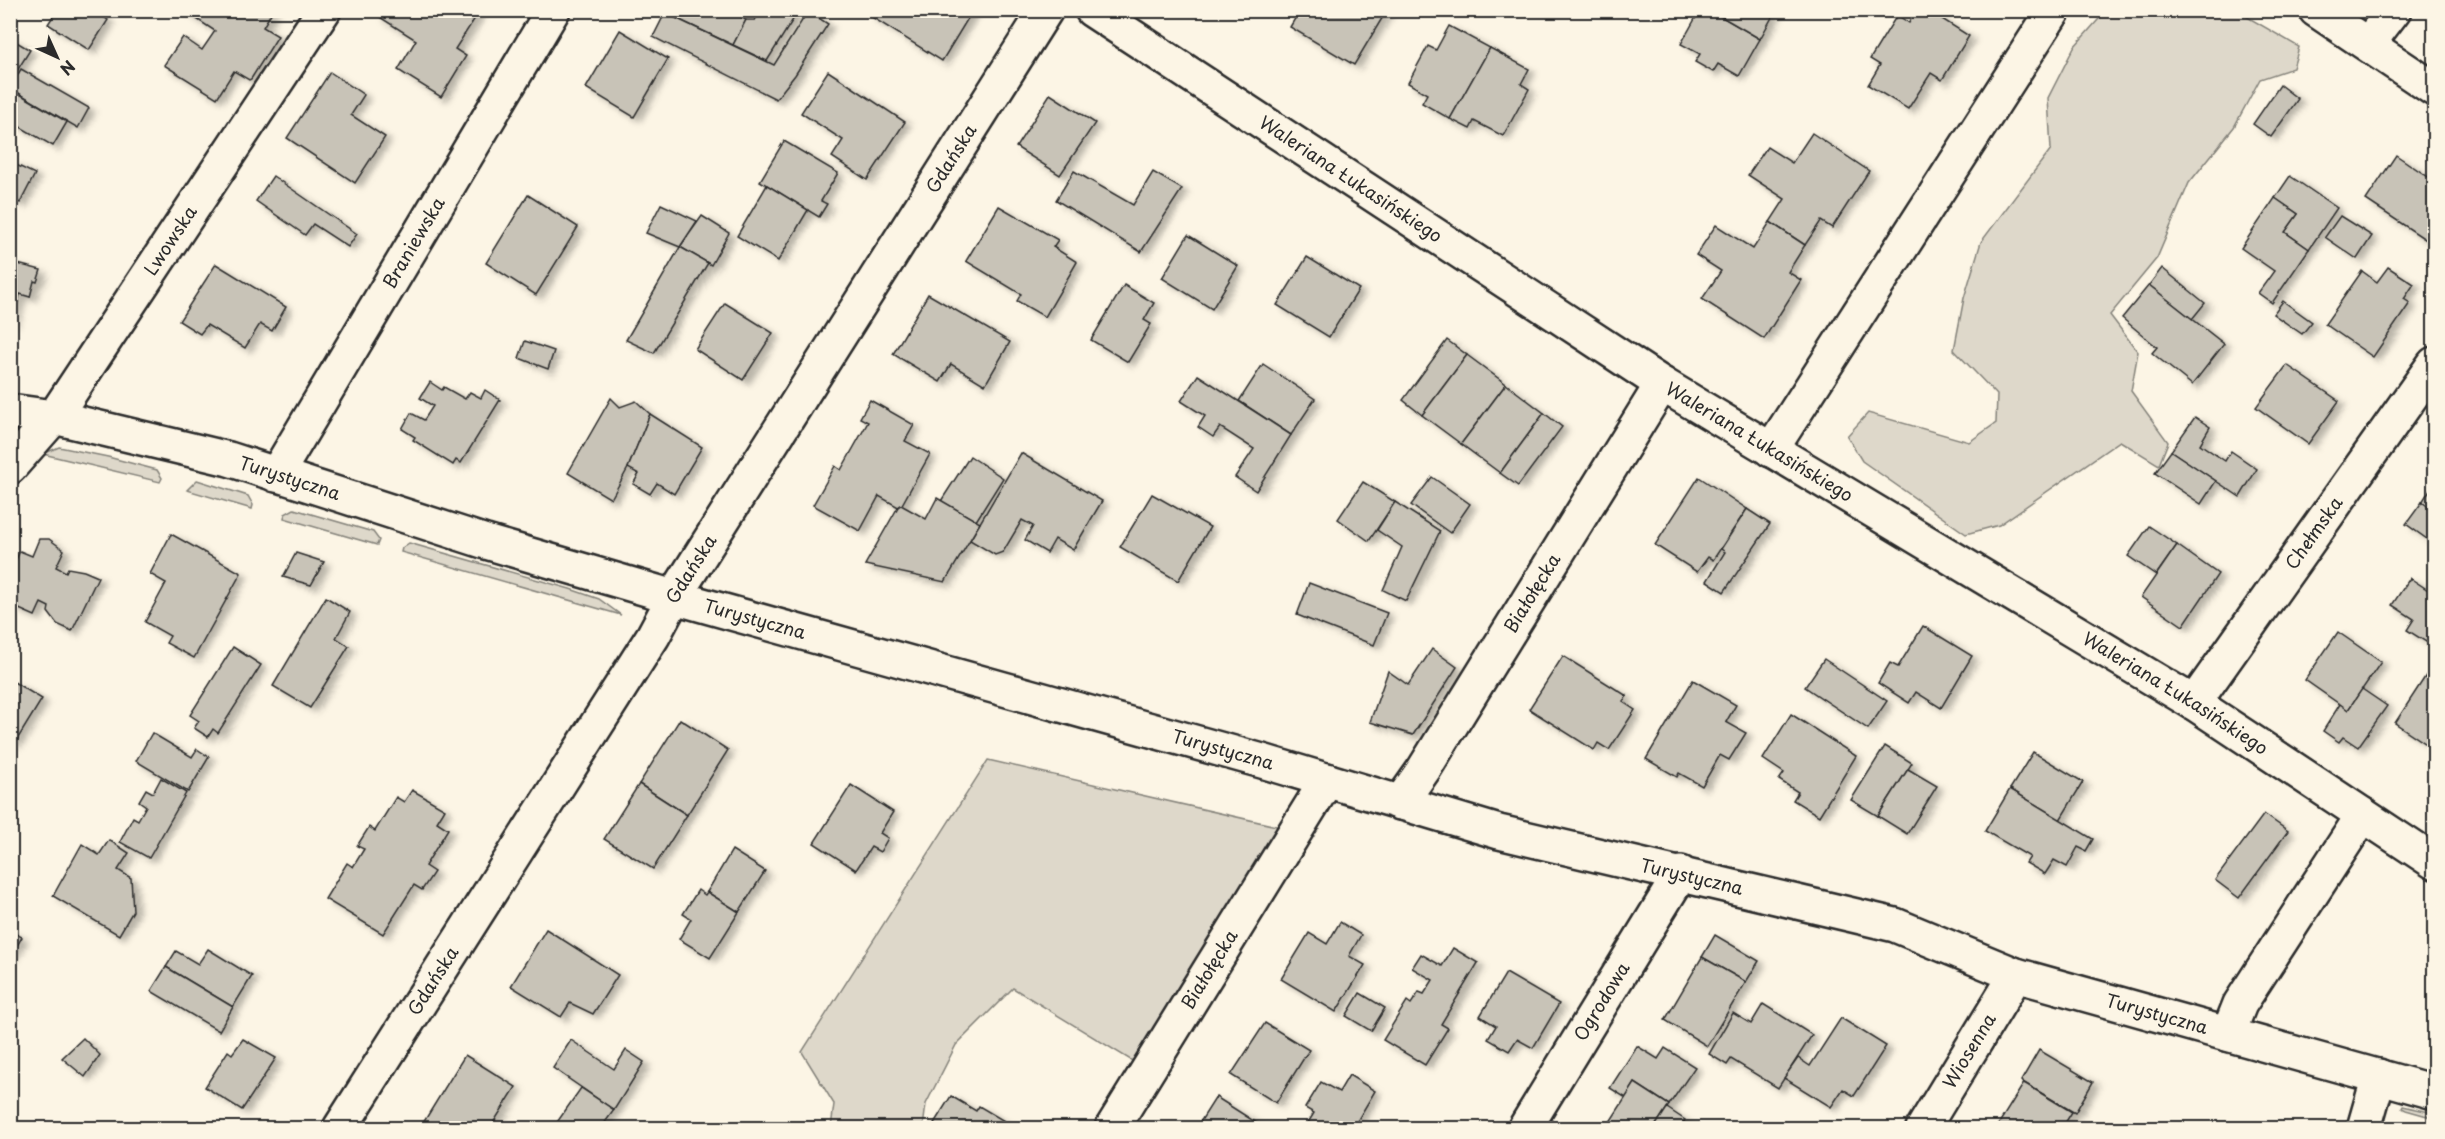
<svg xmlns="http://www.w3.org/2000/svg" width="2445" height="1139" font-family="'Playpen Sans',sans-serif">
  <defs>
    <filter id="shadow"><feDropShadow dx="6" dy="4" stdDeviation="3" flood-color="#0004"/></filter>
  </defs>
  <rect width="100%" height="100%" fill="#fcf5e5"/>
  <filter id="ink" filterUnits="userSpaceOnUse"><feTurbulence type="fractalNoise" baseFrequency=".0167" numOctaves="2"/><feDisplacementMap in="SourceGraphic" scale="12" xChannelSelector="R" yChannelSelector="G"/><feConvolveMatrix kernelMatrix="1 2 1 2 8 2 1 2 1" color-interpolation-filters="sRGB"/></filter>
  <g filter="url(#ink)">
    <!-- green -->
    <g fill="#ded8ca" stroke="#84827a" stroke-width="1.5">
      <polygon points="2106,11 2237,11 2299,47 2293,68 2260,79 2234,127 2189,183 2157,258 2110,315 2138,352 2131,391 2168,442 2159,465 2120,441 1999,525 1966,534 1862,461 1847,436 1868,413 1969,442 1996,423 1997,395 1954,350 1964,298 1981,242 2051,149 2048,98 2074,47"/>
      <polygon points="59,447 108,457 157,470 162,478 160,482 43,454"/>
      <polygon points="197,480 248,496 253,505 252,509 187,490"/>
      <polygon points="294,509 373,532 379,540 377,545 284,518 285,514"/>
      <polygon points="409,543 570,589 599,599 621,615 401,552 402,548"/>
      <polygon points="988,760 1285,828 1134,1062 1013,988 956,1045 926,1104 923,1128 831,1128 834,1104 802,1052"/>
      <polygon points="2403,1106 2434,1113 2434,1118 2406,1110 2402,1108"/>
    </g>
    <!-- building -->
    <g fill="#c8c3b7" stroke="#2b2b2b" stroke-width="1.5" filter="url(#shadow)">
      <polygon points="57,10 93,10 108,20 89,50 48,24"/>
      <polygon points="183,10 273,10 263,27 278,36 251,79 249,80 234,71 217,98 164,65 183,37 202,50 215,31"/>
      <polygon points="382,10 479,12 455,49 466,56 441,97 398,70 416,40 378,16"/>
      <polygon points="666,10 729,10 746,20 733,45 665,13"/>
      <polygon points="762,10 799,10 767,61 733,45 746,20 755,20"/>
      <polygon points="873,10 973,10 942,61 870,16"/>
      <polygon points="1300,10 1387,10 1354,65 1290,27"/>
      <polygon points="1700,10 1710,10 1760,39 1739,76 1718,64 1713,72 1695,62 1700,54 1681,44"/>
      <polygon points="1710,10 1776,10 1760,39"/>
      <polygon points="1916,10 1928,10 1969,36 1942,80 1931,73 1908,109 1868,85 1880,65 1870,59 1897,15 1909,23"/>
      <polygon points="808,11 828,24 795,75 776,99 653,37 665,13 774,65"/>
      <polygon points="1449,26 1490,48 1450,119 1422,103 1427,94 1408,83 1428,46 1436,50"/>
      <polygon points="620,30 668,59 634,117 586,88"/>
      <polygon points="10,38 30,50 10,82"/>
      <polygon points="1490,48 1529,69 1521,84 1529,89 1503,136 1474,121 1470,129 1450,119"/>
      <polygon points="21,69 89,108 78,128 10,88"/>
      <polygon points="828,71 905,122 867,180 832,157 843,140 801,113"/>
      <polygon points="330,72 364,95 351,115 385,137 355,183 287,138"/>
      <polygon points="2280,85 2298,99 2271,137 2253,124"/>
      <polygon points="18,93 67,122 53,146 10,121 10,106"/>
      <polygon points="1050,94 1095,123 1060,175 1016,147"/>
      <polygon points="1812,133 1869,171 1832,228 1821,221 1805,245 1770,222 1785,199 1748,175 1767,147 1792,163"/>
      <polygon points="784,141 838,173 821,201 827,204 819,217 760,181"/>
      <polygon points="2396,155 2434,181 2434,245 2366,200"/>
      <polygon points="10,162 35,174 20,203 10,198"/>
      <polygon points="1074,171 1133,205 1153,172 1182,189 1141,252 1056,200"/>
      <polygon points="273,176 357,234 348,247 313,224 305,235 256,201"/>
      <polygon points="2290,176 2337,208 2309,249 2285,232 2298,214 2275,198"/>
      <polygon points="767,185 808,210 778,261 737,236"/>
      <polygon points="528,195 578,227 536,295 486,263"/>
      <polygon points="2275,198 2298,214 2285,232 2309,249 2272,303 2258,293 2274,271 2241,248"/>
      <polygon points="661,204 697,221 680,247 646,233"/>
      <polygon points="999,206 1058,240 1053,247 1077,262 1045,317 1017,301 1021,294 966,261"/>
      <polygon points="702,216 729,233 711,265 680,247"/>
      <polygon points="2340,216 2372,236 2357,259 2325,237"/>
      <polygon points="1770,222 1805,245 1788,272 1801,280 1764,339 1702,299 1721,271 1696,255 1716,225 1753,249"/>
      <polygon points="1188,235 1238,266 1212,309 1162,278"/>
      <polygon points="680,247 708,263 654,353 626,340"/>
      <polygon points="1307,257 1359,289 1329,337 1277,305"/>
      <polygon points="10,262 41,270 37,282 34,281 30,297 20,294 12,323"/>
      <polygon points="216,264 286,307 272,331 260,324 245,348 207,325 200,334 179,321"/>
      <polygon points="2388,267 2414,284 2404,299 2410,303 2373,357 2325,324 2362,271 2377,282"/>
      <polygon points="2162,268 2205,303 2192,319 2149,285"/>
      <polygon points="1124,285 1154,303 1144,320 1151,324 1128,362 1091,340"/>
      <polygon points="2149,285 2224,344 2192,385 2152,353 2157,347 2122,318"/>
      <polygon points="928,294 1010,342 985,385 951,364 940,382 893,354"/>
      <polygon points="2283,301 2312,322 2302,334 2273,314"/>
      <polygon points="725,303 773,333 743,380 695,349"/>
      <polygon points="1447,340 1467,355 1422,415 1403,400"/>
      <polygon points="525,341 554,351 548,369 519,358"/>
      <polygon points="1467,355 1506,384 1461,444 1422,415"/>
      <polygon points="1263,364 1315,399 1291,435 1239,401"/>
      <polygon points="2287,365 2339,401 2308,444 2256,407"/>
      <polygon points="1198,375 1291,435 1256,491 1235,477 1254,449 1220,427 1213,437 1198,427 1205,416 1181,401"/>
      <polygon points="430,382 442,390 444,387 465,399 470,392 481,398 485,390 500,400 461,463 456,460 453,465 413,440 415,437 402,429 411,413 424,420 433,406 420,398"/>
      <polygon points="1506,384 1544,413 1500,473 1461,444"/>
      <polygon points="611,398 620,407 636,401 650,414 628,468 611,499 568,473"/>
      <polygon points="870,400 914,425 905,441 930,454 900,508 879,496 860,531 813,505 835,466 841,470 868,422 860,418"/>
      <polygon points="1544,413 1562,427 1518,486 1500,473"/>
      <polygon points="650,414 702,447 674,494 657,483 650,494 633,484 639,474 628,468"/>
      <polygon points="2195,417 2210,427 2200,444 2225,461 2231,451 2257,469 2240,497 2171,451"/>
      <polygon points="2171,451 2216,481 2201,504 2155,473"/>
      <polygon points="1021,453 1102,501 1073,550 1055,539 1047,553 1025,540 1033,526 1022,520 1003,552 995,555 970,540"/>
      <polygon points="970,456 1003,478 976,521 941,501"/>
      <polygon points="1432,477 1470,504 1450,533 1411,505"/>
      <polygon points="1699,477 1747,509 1713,560 1708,557 1697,572 1655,545"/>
      <polygon points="1363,482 1395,502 1369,541 1338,519"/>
      <polygon points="2434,483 2434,511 2422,502"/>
      <polygon points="1152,494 1210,527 1178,581 1120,547"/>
      <polygon points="937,498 980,523 945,582 865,565 898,507 901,505 926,519"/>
      <polygon points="1395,502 1440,531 1406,601 1383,590 1402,547 1377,530"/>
      <polygon points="2422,502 2434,511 2434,544 2406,524"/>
      <polygon points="1747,509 1770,524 1724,592 1707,581 1725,552 1721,549"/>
      <polygon points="2149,526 2177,545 2156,575 2128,556"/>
      <polygon points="171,534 241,573 194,658 166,643 170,636 145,622 166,583 150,574"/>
      <polygon points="39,539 49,539 64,550 56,567 66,572 68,568 84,571 98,577 72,631 57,624 48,612 49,607 41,603 35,616 10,605 10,572 20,551 32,556"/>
      <polygon points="2177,545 2218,574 2183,626 2141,597"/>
      <polygon points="296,553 324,562 311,585 283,577"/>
      <polygon points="2410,578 2434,594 2434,647 2407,630 2414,619 2392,605"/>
      <polygon points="1309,583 1387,613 1374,645 1297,615"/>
      <polygon points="326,597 350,612 336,638 349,646 310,708 273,686"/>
      <polygon points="1923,626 1972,656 1941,708 1916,692 1909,703 1878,683 1890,663 1898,667"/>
      <polygon points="2338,632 2381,662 2348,710 2305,680"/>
      <polygon points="233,647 261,665 218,733 213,729 208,737 194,728 199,721 190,715"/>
      <polygon points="1432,649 1457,667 1413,735 1370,722 1388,671 1408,685"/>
      <polygon points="1563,656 1627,696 1623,702 1635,710 1609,750 1598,743 1594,750 1529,709"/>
      <polygon points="1824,659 1887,701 1868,729 1805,687"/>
      <polygon points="2427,674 2434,680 2434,749 2395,723"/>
      <polygon points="1693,680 1736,705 1726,722 1746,733 1729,760 1720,755 1702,786 1679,773 1677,777 1646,759"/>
      <polygon points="14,682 42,699 15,743 10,740 10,687"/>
      <polygon points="2362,689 2387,706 2358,747 2343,737 2339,742 2323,731 2340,704 2348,710"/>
      <polygon points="1791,714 1856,756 1819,816 1793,800 1798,792 1779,780 1784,773 1763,759"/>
      <polygon points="680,719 728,750 687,815 639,784"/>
      <polygon points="152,733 192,757 197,749 209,757 188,792 136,761"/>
      <polygon points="1885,746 1912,763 1878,816 1851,800"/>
      <polygon points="2033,752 2083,782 2060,820 2010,789"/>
      <polygon points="1908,769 1937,786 1907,834 1878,816"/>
      <polygon points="161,778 186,793 149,858 120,842 133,817 138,820 146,806 139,801 146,789 153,793"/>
      <polygon points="2434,783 2434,800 2427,795"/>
      <polygon points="639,784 687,815 653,869 604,839"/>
      <polygon points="851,785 893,812 880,833 888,838 880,852 871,847 856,870 814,843"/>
      <polygon points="2010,789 2093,839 2086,851 2078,847 2067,867 2054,860 2045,874 2026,863 2030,857 1985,831"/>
      <polygon points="412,790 445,809 437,822 448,829 425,866 434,872 422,890 414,885 383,934 325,899 347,863 353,867 364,849 357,846 369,827 375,831 396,797 404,802"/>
      <polygon points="2264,814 2288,831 2239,898 2215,880"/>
      <polygon points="109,840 129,853 118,870 131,878 133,911 119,935 53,896 82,844 99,855"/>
      <polygon points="732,850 765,871 739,912 707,892"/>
      <polygon points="698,890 705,895 707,892 739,912 710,958 679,939 691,919 683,914"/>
      <polygon points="1340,922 1361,935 1349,956 1365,965 1336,1012 1281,979 1309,933 1327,944"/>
      <polygon points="546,929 618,975 593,1014 570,1003 561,1017 511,986"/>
      <polygon points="10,931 22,937 10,958"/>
      <polygon points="1715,935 1759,961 1746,982 1702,957"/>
      <polygon points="1453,948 1478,963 1441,1024 1448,1028 1425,1065 1383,1040 1407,1001 1411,1004 1419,992 1424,994 1433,980 1412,968 1421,954 1442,966"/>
      <polygon points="208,949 252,976 233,1007 166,967 176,951 198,964"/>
      <polygon points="1702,957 1746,982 1707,1046 1665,1020"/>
      <polygon points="166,967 233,1007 219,1031 151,991"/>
      <polygon points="1506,973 1559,1004 1533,1048 1517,1039 1509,1051 1488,1039 1496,1026 1480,1016"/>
      <polygon points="1360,993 1385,1008 1371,1031 1346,1016"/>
      <polygon points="1763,1004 1812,1035 1778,1088 1731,1059 1727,1065 1709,1054 1733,1013 1751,1024"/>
      <polygon points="1841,1018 1886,1046 1854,1096 1843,1089 1831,1107 1784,1078 1798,1058 1810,1066"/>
      <polygon points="1265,1023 1309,1050 1276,1103 1231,1075"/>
      <polygon points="83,1038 100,1055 85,1077 62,1058"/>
      <polygon points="243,1039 276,1058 242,1110 205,1087 228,1051 232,1054"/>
      <polygon points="571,1040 614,1069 626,1050 644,1062 614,1110 553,1068"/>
      <polygon points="1637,1046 1658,1059 1665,1048 1695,1067 1669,1105 1635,1083 1626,1098 1610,1088"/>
      <polygon points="2039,1050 2093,1082 2075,1113 2021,1081"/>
      <polygon points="465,1055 516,1087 490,1128 420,1128"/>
      <polygon points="1349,1075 1375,1091 1353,1128 1339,1128 1329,1123 1326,1128 1310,1128 1306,1126 1314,1113 1305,1108 1321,1082 1339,1092"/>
      <polygon points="1635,1083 1669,1105 1654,1128 1606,1128"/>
      <polygon points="2024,1083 2072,1112 2062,1128 1996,1128"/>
      <polygon points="581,1088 614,1110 601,1128 553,1128"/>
      <polygon points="951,1096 976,1111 979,1106 1016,1128 931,1128"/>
      <polygon points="1216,1097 1260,1125 1258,1128 1189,1128 1192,1124 1197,1127"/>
      <polygon points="1667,1108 1685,1120 1680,1128 1654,1128"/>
    </g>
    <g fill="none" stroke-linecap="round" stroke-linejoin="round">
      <defs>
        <g id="minor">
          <path id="s1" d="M 1092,10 L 1662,384 L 2194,703 L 2434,862"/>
          <polyline points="2316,10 2434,89"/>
          <polyline points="2368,44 2394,10"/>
          <path id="s2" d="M 10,411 L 54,417 L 229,459 L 486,542 L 674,597 L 1262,761 L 1499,832 L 1895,925 L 2016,975 L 2434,1092"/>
          <polyline points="1771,450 2054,10"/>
          <path id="s3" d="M 10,467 L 54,417 L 324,10"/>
          <path id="s4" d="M 276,475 L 553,10"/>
          <path id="s5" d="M 2194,703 L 2434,364"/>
          <path id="s6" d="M 1400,803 L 1424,769 L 1662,384"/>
          <polyline points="2228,1034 2240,1004 2363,815"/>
          <path id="s7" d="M 340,1128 L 653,636 L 674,597 L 1046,10"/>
          <path id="s8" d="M 1112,1128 L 1327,780"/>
          <path id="s9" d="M 1525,1128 L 1681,873"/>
          <path id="s10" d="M 1923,1128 L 2016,975"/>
          <polyline points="2364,1128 2379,1076"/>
        </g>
      </defs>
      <!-- minor casing -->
      <use href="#minor" stroke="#2b2b2b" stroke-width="38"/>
      <!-- minor -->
      <use href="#minor" stroke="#fcf5e5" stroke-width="33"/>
    </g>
  </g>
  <g text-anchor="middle" stroke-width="4.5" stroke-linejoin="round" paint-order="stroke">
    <!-- street labels -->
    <g font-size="18" fill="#2b2b2b" stroke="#fcf5e5">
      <text dy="6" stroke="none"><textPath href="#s7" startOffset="1146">Gdańska</textPath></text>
      <text dy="6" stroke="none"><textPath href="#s1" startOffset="309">Waleriana Łukasińskiego</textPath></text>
      <text dy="6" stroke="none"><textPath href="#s3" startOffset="278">Lwowska</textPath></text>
      <text dy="6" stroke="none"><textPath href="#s4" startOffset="270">Braniewska</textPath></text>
      <text dy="6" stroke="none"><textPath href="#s1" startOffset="795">Waleriana Łukasińskiego</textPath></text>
      <text dy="6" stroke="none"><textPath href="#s2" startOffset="288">Turystyczna</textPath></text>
      <text dy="6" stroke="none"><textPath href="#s5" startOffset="208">Chełmska</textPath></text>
      <text dy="6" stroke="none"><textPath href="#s7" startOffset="660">Gdańska</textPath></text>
      <text dy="6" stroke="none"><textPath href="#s6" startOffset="248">Białołęcka</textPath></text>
      <text dy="6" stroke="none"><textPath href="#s2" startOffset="774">Turystyczna</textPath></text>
      <text dy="6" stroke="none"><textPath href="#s1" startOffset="1281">Waleriana Łukasińskiego</textPath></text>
      <text dy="6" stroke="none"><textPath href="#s2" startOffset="1260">Turystyczna</textPath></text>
      <text dy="6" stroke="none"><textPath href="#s2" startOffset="1746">Turystyczna</textPath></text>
      <text dy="6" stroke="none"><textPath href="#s8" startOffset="186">Białołęcka</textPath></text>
      <text dy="6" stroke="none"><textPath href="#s7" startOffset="174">Gdańska</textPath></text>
      <text dy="6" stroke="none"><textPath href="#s9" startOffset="148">Ogrodowa</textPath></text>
      <text dy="6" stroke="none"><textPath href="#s2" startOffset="2232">Turystyczna</textPath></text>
      <text dy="6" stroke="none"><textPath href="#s10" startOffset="90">Wiosenna</textPath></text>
    </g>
  </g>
  <!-- margin -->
  <rect width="2445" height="1139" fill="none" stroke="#fcf5e5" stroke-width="36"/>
  <rect x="18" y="18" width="2409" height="1103" fill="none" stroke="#2b2b2b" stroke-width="2" filter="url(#ink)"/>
  <!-- north arrow -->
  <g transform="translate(57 57) rotate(135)" stroke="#fcf5e5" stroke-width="4.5" paint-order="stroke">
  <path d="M0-4.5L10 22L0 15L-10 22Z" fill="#2b2b2b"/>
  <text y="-9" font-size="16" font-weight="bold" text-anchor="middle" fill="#2b2b2b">N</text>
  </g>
</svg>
